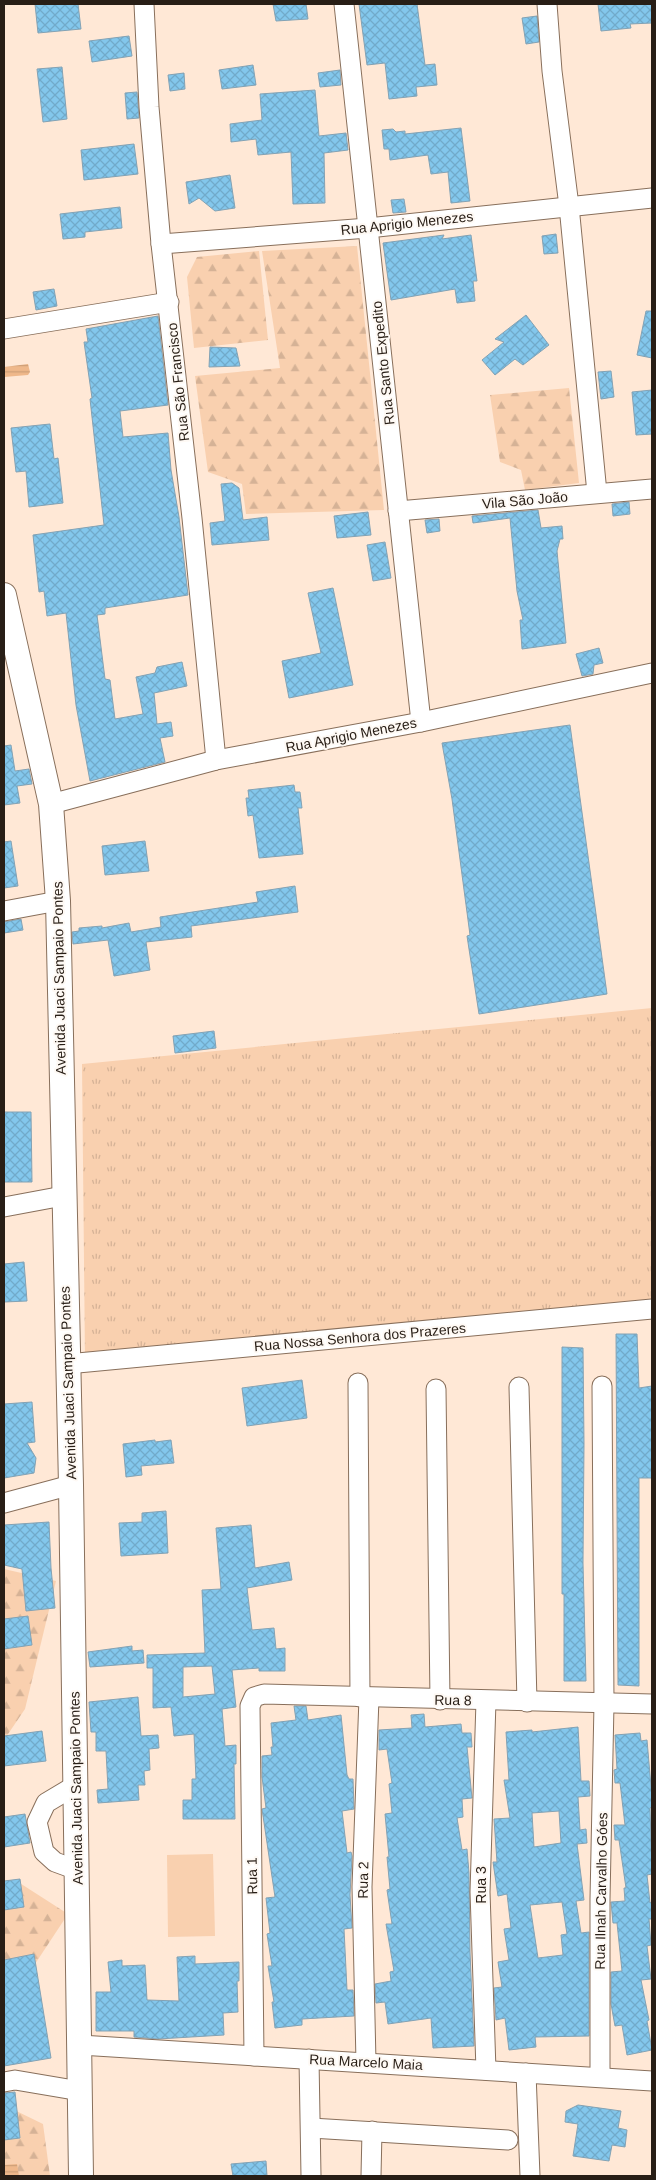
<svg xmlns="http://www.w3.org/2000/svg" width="656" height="2180" font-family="Arial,sans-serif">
  <defs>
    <pattern id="grass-tufts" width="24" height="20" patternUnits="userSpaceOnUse" patternTransform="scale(1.25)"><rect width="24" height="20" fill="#f9d0af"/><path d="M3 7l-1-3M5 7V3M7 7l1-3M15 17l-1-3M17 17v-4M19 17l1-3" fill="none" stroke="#d5b296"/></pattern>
    <pattern id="forest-firs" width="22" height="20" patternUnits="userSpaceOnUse" patternTransform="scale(1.25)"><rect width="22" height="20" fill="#f9d0af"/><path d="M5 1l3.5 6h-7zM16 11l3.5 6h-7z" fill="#d5b296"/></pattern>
    <pattern id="water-rules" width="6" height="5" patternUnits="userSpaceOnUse" patternTransform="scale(1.25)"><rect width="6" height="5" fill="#efb88b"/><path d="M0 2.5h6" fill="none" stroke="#cd9e77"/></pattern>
    <pattern id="building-cross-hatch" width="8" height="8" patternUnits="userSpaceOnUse" patternTransform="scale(1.25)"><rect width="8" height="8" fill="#83c7ec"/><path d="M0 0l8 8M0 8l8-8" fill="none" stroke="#71aaca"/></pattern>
  </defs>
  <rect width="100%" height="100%" fill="#ffe8d6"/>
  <!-- grass -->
  <polygon fill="url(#grass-tufts)" points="652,1008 652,1308 85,1359 82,1064"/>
  <!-- forest -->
  <g fill="url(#forest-firs)">
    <polygon points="357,246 384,510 246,514 242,484 208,472 195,376 280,368 262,251"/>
    <polygon points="259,251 268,340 194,348 187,277 197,257"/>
    <polygon points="569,388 579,483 525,490 521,470 500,462 490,395"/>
    <polygon points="4,1569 56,1581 25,1709 4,1740"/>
    <polygon points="15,1880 68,1914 4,2011 4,1883"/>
    <polygon points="4,2105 43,2124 50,2176 4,2176"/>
  </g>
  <!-- green -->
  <polygon fill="#f9d0af" points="213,1854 215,1936 168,1937 167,1855"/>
  <!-- water -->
  <g fill="url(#water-rules)">
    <polygon points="28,364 30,372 28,375 4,377 4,367"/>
    <polygon points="17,2164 19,2176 4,2176 4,2165"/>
  </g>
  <!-- building -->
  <g fill="url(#building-cross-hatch)" stroke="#83a2b4" fill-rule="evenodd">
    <polygon points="35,4 78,4 81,29 38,33"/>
    <polygon points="273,4 306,4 308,19 276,21"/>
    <polygon points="359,4 417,4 425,65 435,64 437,85 416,87 417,96 389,99 385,63 367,65"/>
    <polygon points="598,4 652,4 652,23 630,24 631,28 601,31"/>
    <polygon points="537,16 539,42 526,44 522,18"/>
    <polygon points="129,36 132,56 92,62 89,41"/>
    <polygon points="253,65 256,85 222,89 219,70"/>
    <polygon points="62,67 67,119 43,122 37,69"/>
    <polygon points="340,70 341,85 320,87 318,73"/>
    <polygon points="184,73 185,89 170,91 168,75"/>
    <polygon points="315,90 319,136 346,133 348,150 324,153 325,203 293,204 291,152 258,155 256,139 231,142 230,124 262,120 260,94"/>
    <polygon points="137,92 139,118 127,119 125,93"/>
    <polygon points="461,128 470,201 451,203 448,172 431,174 428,155 390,160 389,149 384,149 382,130 393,129 396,132 405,131 405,134"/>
    <polygon points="134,144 138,174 84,180 81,150"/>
    <polygon points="230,175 235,208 215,211 199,198 189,204 186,182"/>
    <polygon points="404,199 406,212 393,213 391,200"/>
    <polygon points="120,207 122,228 85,232 85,237 63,239 60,214"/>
    <polygon points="556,234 558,253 544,254 542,236"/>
    <polygon points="444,235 442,239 471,235 477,281 473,281 475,301 457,303 455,289 391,300 383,243"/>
    <polygon points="54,289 57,306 36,310 33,292"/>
    <polygon points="646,311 652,311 652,358 637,355"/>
    <polygon points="526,315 549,345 523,365 515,359 495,375 482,360 504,342 495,339"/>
    <polygon points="158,316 168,405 120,411 123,437 168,433 171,470 179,517 188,595 105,608 105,614 97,615 105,679 110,680 115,719 143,714 136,677 155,673 157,667 182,662 187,686 154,693 157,724 171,722 173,736 160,738 165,762 90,781 76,705 66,613 47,616 44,591 39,592 33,535 104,525 90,399 92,398 84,342 88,342 86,329"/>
    <polygon points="210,347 236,348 240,366 209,367"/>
    <polygon points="611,371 614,397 601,399 598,372"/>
    <polygon points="652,390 652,434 636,435 632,392"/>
    <polygon points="50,424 54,459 58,458 63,503 29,507 26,471 16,472 11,428"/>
    <polygon points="232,483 239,488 243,520 267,517 269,540 212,545 210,523 225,521 221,484"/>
    <polygon points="629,502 630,514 613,516 612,504"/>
    <polygon points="538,510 541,528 562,526 563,539 560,539 557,551 566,643 522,649 520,620 523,620 517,591 510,518 473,523 472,516"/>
    <polygon points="368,512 371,535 337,538 334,516"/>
    <polygon points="439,519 440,531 427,533 425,520"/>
    <polygon points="385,542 391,578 373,581 367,545"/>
    <polygon points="333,588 353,685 289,698 282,661 321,653 308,593"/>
    <polygon points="599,648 603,663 594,665 593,674 582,676 576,654"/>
    <polygon points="570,725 607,994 479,1014 467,936 470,935 452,799 442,743"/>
    <polygon points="11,745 15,771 29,769 32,784 17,786 20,803 4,805 4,746"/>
    <polygon points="294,785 295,792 300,792 302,808 298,808 303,854 259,858 253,815 248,816 246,798 249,798 248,790"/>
    <polygon points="11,841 18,886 4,888 4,842"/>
    <polygon points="145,841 149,871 105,875 102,846"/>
    <polygon points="295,886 298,912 191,926 192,937 146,942 150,970 114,976 108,940 73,944 72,932 79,931 79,928 102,926 102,928 129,923 131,932 161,927 160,917 258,902 256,892"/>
    <polygon points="21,919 23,930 4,933 4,922"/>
    <polygon points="214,1031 216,1048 175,1053 173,1036"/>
    <polygon points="4,1112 31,1112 32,1182 4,1182"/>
    <polygon points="24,1262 27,1301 4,1302 4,1264"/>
    <polygon points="616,1334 637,1334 639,1388 652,1386 652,1478 639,1478 639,1686 618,1685"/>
    <polygon points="562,1347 583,1348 584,1444 583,1563 586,1681 564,1681 564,1594 562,1594"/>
    <polygon points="302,1380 307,1418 247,1426 242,1388"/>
    <polygon points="32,1402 35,1442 27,1443 36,1458 34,1473 4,1478 4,1404"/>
    <polygon points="155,1440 155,1442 171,1440 174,1463 141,1466 142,1475 126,1477 123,1444"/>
    <polygon points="166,1511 168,1553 121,1556 119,1523 142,1522 142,1513"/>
    <polygon points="49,1522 51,1568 55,1608 26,1611 22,1569 4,1565 4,1525"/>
    <path d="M 251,1525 L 255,1568 L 289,1562 L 292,1580 L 247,1588 L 252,1630 L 274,1628 L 276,1649 L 285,1648 L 285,1671 L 259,1671 L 259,1668 L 232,1670 L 236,1707 L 222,1709 L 225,1746 L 236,1745 L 236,1764 L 234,1764 L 235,1819 L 183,1819 L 183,1800 L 192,1800 L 192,1779 L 196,1779 L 194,1734 L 174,1736 L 171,1707 L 153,1708 L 153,1668 L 147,1668 L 147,1655 L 205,1653 L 202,1590 L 221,1589 L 216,1528 ZM 212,1666 L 215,1694 L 183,1697 L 183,1667 Z"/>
    <polygon points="28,1616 32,1645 4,1649 4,1619"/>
    <polygon points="132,1646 132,1651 143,1650 144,1663 90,1667 88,1652"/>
    <polygon points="138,1697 141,1736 158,1735 159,1748 149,1749 150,1770 144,1771 145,1785 138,1785 139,1800 98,1803 97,1790 108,1789 106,1751 96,1751 96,1732 91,1732 89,1702"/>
    <polygon points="294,1706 306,1706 308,1720 341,1715 347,1775 349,1779 353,1779 354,1809 342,1811 347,1853 351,1852 352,1856 350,1895 352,1928 344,1929 347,1990 353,1990 354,2016 302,2019 302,2025 275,2028 272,2002 274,2002 268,1966 272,1966 267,1934 270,1933 266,1898 275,1897 262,1809 266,1808 262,1777 262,1756 272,1755 271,1747 273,1747 271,1723 296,1720"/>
    <polygon points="424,1714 425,1727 461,1724 462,1733 471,1733 472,1747 467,1747 472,1798 462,1799 463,1817 457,1818 462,1850 467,1849 469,1873 470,1952 474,2046 433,2048 431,2018 388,2024 385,2002 376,2003 375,1984 391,1981 390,1972 394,1971 386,1924 392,1924 387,1890 390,1889 387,1857 389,1857 385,1814 392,1813 389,1784 392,1783 387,1749 379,1750 379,1730 412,1728 411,1715"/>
    <path d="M 578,1727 L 581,1781 L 589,1781 L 590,1796 L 578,1797 L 580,1830 L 586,1829 L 587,1843 L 577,1844 L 584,1900 L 576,1901 L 581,1933 L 589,1932 L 589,2036 L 535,2037 L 536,2047 L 509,2050 L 505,2018 L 496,2020 L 494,1988 L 502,1987 L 498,1962 L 509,1960 L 504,1929 L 511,1928 L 507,1894 L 498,1896 L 493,1862 L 497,1862 L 494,1819 L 510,1818 L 504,1780 L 509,1780 L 506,1732 L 532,1730 L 532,1732 ZM 559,1811 L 561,1843 L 534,1847 L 532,1813 ZM 562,1902 L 567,1934 L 561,1935 L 563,1955 L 538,1958 L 530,1905 Z"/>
    <polygon points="42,1731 46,1761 4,1766 4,1736"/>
    <polygon points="640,1733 641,1741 647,1740 652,1798 652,1807 650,1808 652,1874 647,1875 650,1903 652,1902 652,1919 649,1919 651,1945 647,1946 651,1979 641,1980 649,2020 647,2021 652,2050 627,2055 622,2025 615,2026 611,2004 611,1972 622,1971 617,1923 613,1923 611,1902 625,1901 624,1888 626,1888 619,1840 615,1840 614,1825 625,1825 620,1783 615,1783 614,1770 617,1769 615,1735"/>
    <polygon points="25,1814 30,1843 4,1847 4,1817"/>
    <polygon points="20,1879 24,1907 4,1910 4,1881"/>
    <polygon points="34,1954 51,2058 4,2066 4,1960"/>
    <polygon points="195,1956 195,1964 239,1962 239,1981 237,1981 238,2012 223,2013 224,2035 158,2039 134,2037 134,2031 96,2031 96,1992 111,1992 108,1962 122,1960 122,1966 145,1965 147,2000 179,2001 177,1957"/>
    <polygon points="15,2092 20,2138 4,2140 4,2093"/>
    <polygon points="578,2105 621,2111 618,2128 627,2130 625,2147 612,2145 609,2161 573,2156 578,2124 565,2122 566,2111"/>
    <polygon points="266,2161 267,2176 233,2176 231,2164"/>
  </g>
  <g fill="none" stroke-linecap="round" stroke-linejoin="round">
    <defs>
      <g id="minor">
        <polyline points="144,4 149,107 161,244 192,518 216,760"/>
        <polyline points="344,4 421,722"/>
        <polyline points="547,4 552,71 569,206 597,493"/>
        <polyline points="161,244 368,228 652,198"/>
        <polyline points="4,329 169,302"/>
        <polyline points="398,511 652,489"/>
        <polyline points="51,804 216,760 421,722 652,673"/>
        <polyline points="4,911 58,901"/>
        <polyline points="4,1207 63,1196"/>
        <polyline points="67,1364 652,1309"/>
        <polyline points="358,1383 360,1697"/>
        <polyline points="519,1387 527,1702"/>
        <polyline points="436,1389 440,1700"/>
        <polyline points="4,1503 71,1485"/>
        <polyline points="486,1701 480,1892 486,2070"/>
        <polyline points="76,1785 46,1803 37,1822 44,1852 55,1862 77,1870"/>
        <polyline points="80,2045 652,2081"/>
        <polyline points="254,2056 250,1706 254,1697 264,1694 652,1704"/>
        <polyline points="309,2059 311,2176"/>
        <polyline points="366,2062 362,1887 369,1698"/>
        <polyline points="526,2073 530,2176"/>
        <polyline points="600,2077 600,1899 604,1704 602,1386"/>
        <polyline points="4,2082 15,2080 80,2091"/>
        <polyline points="311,2128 508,2140"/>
        <polyline points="371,2176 372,2131"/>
      </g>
      <polyline id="major" points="4,595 51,804 58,901 71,1485 81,2176"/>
    </defs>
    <!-- minor casing -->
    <use href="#minor" stroke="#886f5b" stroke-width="21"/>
    <!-- major casing -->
    <use href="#major" stroke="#886f5b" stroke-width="26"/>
    <!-- minor -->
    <use href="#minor" stroke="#fff" stroke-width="19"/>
    <!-- major -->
    <use href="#major" stroke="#fff" stroke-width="24"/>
  </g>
  <g text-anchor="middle" stroke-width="4" stroke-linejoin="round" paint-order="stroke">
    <!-- street labels -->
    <g font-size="14" fill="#281e16" stroke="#fef9f4">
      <text transform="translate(407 223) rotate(-6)" y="5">Rua Aprigio Menezes</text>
      <text transform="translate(383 363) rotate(-96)" y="5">Rua Santo Expedito</text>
      <text transform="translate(178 382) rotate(-96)" y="5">Rua São Francisco</text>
      <text transform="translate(525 500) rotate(-5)" y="5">Vila São João</text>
      <text transform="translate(351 735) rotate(-11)" y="5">Rua Aprigio Menezes</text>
      <text transform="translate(59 978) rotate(-91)" y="5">Avenida Juaci Sampaio Pontes</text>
      <text transform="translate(360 1337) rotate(-5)" y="5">Rua Nossa Senhora dos Prazeres</text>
      <text transform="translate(68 1383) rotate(-92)" y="5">Avenida Juaci Sampaio Pontes</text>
      <text transform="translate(453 1700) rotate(1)" y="5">Rua 8</text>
      <text transform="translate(76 1788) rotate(-91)" y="5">Avenida Juaci Sampaio Pontes</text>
      <text transform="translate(252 1876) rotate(-91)" y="5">Rua 1</text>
      <text transform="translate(363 1880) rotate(-89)" y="5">Rua 2</text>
      <text transform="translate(481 1885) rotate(-90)" y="5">Rua 3</text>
      <text transform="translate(601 1891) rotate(-89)" y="5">Rua Ilnah Carvalho Góes</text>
      <text transform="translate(366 2062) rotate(3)" y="5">Rua Marcelo Maia</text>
    </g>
  </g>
  <!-- border -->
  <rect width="656" height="2180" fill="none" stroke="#281e16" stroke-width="10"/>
</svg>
